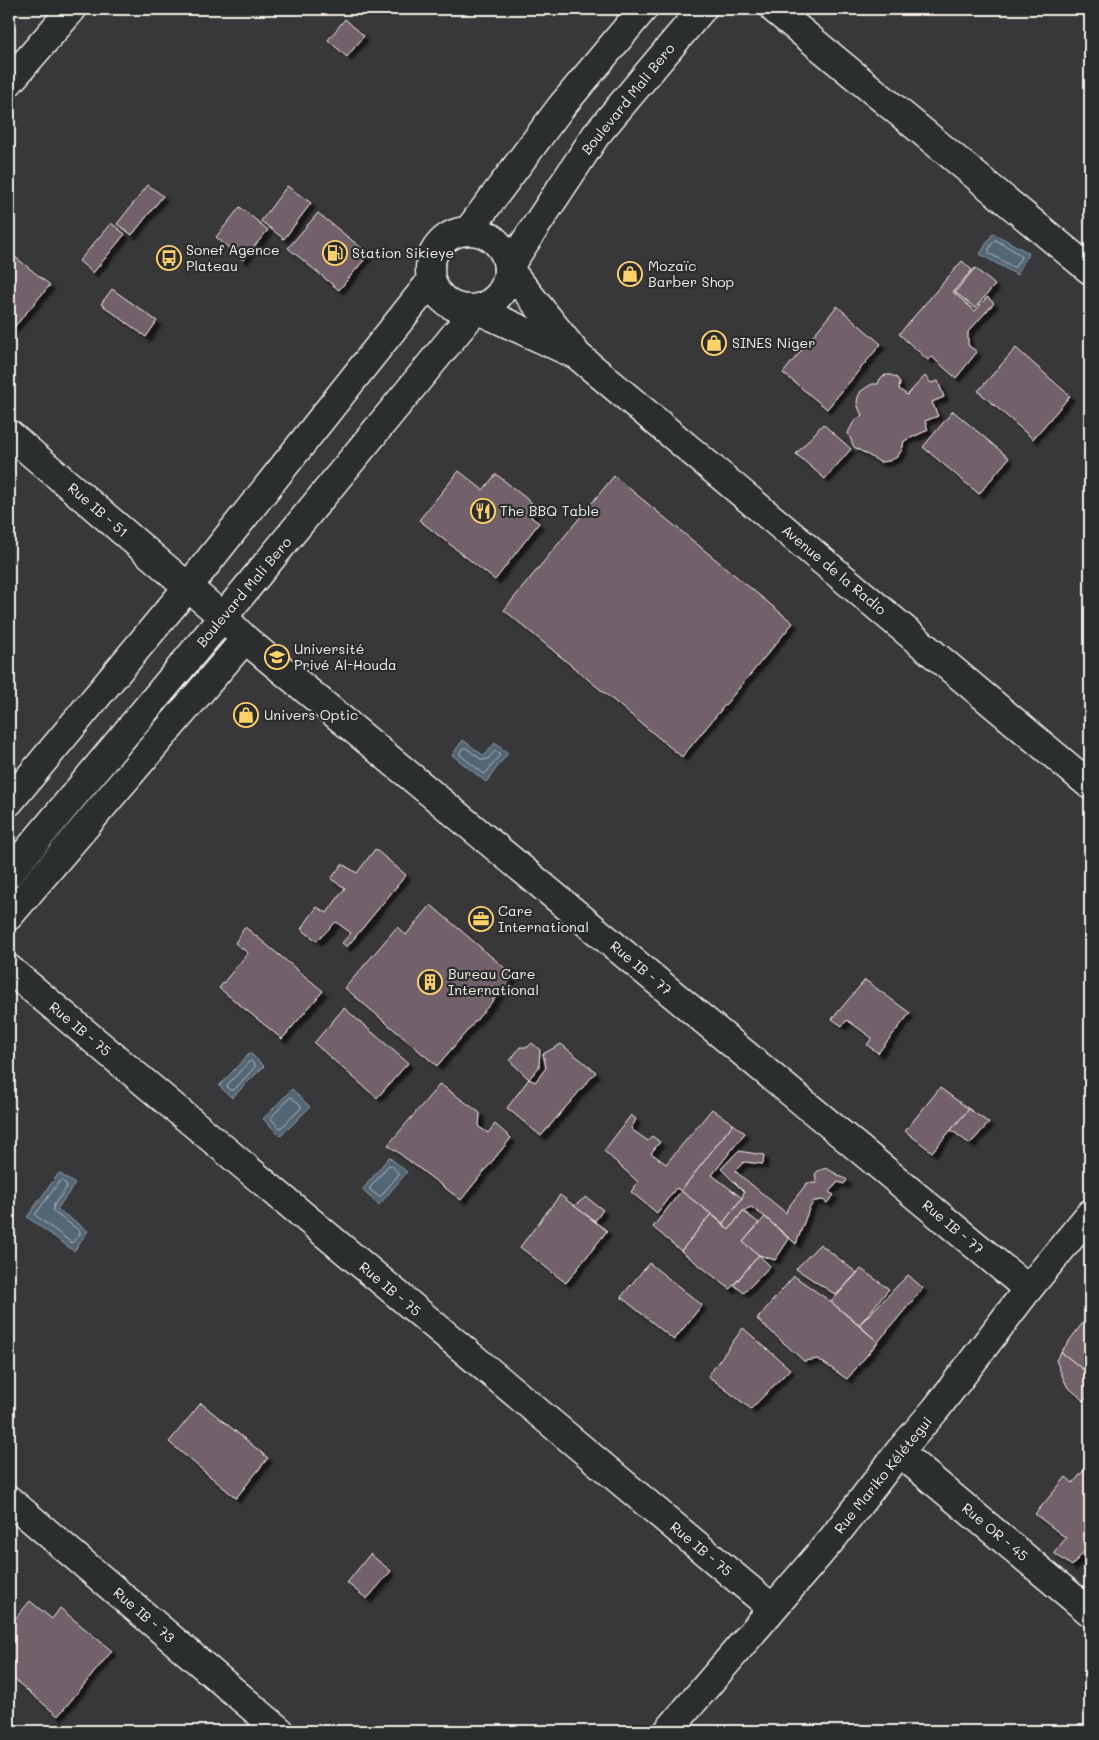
<svg xmlns="http://www.w3.org/2000/svg" width="1099" height="1740" font-family="Mali,sans-serif">
  <defs>
    <filter id="shadow"><feDropShadow dx="4.5" dy="4.5" stdDeviation="1" flood-color="#0009"/></filter>
  </defs>
  <rect width="100%" height="100%" fill="#38373a"/>
  <filter id="ink" filterUnits="userSpaceOnUse"><feTurbulence type="fractalNoise" baseFrequency=".02" numOctaves="2"/><feDisplacementMap in="SourceGraphic" scale="10" xChannelSelector="R" yChannelSelector="G"/><feConvolveMatrix kernelMatrix="1 2 1 2 8 2 1 2 1" color-interpolation-filters="sRGB"/></filter>
  <g filter="url(#ink)">
    <!-- water -->
    <g fill="#536676" stroke="#939ea4">
      <polygon points="993,233 1029,253 1017,275 980,254"/>
      <polygon points="463,740 484,756 495,743 508,753 486,782 452,755"/>
      <polygon points="250,1053 264,1066 232,1098 219,1086"/>
      <polygon points="292,1089 310,1107 281,1136 263,1119"/>
      <polygon points="389,1157 407,1172 379,1205 362,1190"/>
      <polygon points="59,1173 75,1184 57,1209 88,1231 74,1251 27,1217"/>
    </g>
    <g fill="none" stroke-linecap="round" stroke-linejoin="round">
      <!-- shore -->
      <g stroke="#b4b9ba" stroke-width="1">
        <path d="M 996,240 L 1021,255 L 1021,257 L 1015,267 L 1013,267 L 989,253 C 988,249 992,242 996,240 Z"/>
        <polygon points="463,748 466,748 482,760 488,759 495,751 499,753 500,755 486,773 484,774 460,755 460,753"/>
        <polygon points="251,1061 255,1065 255,1067 234,1090 230,1090 227,1087 228,1084 249,1062"/>
        <polygon points="291,1097 301,1105 301,1108 282,1127 280,1128 272,1120 271,1118"/>
        <polygon points="389,1165 392,1166 399,1174 381,1196 378,1196 370,1190 370,1188"/>
        <polygon points="62,1181 66,1184 67,1187 54,1205 53,1210 55,1213 80,1231 80,1234 72,1243 35,1215 59,1182"/>
      </g>
    </g>
    <!-- building -->
    <g fill="#72616b" stroke="#f4f1e8" filter="url(#shadow)">
      <polygon points="345,19 364,36 347,57 328,40"/>
      <polygon points="148,185 163,196 132,235 117,224"/>
      <polygon points="287,186 311,203 284,239 261,221"/>
      <polygon points="240,207 268,230 243,260 216,237"/>
      <polygon points="318,213 369,254 339,290 288,248"/>
      <polygon points="111,223 125,234 93,273 79,261"/>
      <polygon points="9,252 50,285 10,332 9,331"/>
      <polygon points="962,261 972,270 953,292 975,311 987,297 994,303 968,332 968,345 977,352 956,378 932,357 928,360 899,334"/>
      <polygon points="975,268 995,285 975,308 955,292"/>
      <polygon points="112,289 157,321 146,337 101,304"/>
      <polygon points="837,306 881,344 827,409 783,373"/>
      <polygon points="1016,348 1070,396 1033,439 978,391"/>
      <polygon points="885,375 891,375 897,378 900,383 899,389 907,395 925,376 931,383 938,381 944,397 932,402 938,416 925,421 928,430 904,441 902,450 897,457 889,461 880,462 854,447 848,433 853,423 862,415 859,409 857,403 858,397 861,391 872,384 878,384 880,379"/>
      <polygon points="953,411 1009,458 979,494 923,447"/>
      <polygon points="823,424 851,449 825,479 796,454"/>
      <polygon points="459,471 483,490 496,474 538,508 531,517 539,523 495,580 419,520"/>
      <polygon points="614,476 793,623 682,757 504,610"/>
      <polygon points="375,849 406,875 347,947 342,943 351,933 336,922 317,941 301,929 317,907 327,913 345,888 331,879 342,864 357,873"/>
      <polygon points="431,905 514,976 437,1066 345,988 397,927 406,935"/>
      <polygon points="245,927 323,991 282,1039 219,988 248,953 235,943"/>
      <polygon points="865,980 910,1013 878,1053 867,1045 872,1038 847,1020 842,1026 832,1019"/>
      <polygon points="344,1008 408,1063 377,1098 314,1043"/>
      <polygon points="532,1043 540,1050 539,1067 529,1079 510,1061 520,1047 528,1047"/>
      <polygon points="561,1044 596,1072 541,1136 507,1108 529,1079 535,1082 546,1068 543,1054"/>
      <polygon points="440,1084 480,1113 479,1127 488,1133 495,1124 511,1138 461,1200 388,1145"/>
      <polygon points="940,1088 969,1109 932,1152 905,1131"/>
      <polygon points="712,1109 733,1124 681,1191 676,1188 657,1213 631,1192 638,1182 604,1151 631,1115 636,1119 631,1129 648,1141 652,1136 660,1142 651,1153 666,1164"/>
      <polygon points="969,1109 989,1123 970,1144 951,1130"/>
      <polygon points="733,1124 745,1133 712,1175 742,1198 723,1223 681,1191"/>
      <polygon points="738,1151 764,1155 763,1164 744,1162 735,1171 786,1213 787,1209 807,1183 817,1183 815,1174 818,1171 826,1168 847,1180 844,1184 838,1182 829,1192 834,1195 827,1203 823,1200 814,1201 809,1209 796,1244 765,1217 751,1207 743,1211 729,1230 723,1223 742,1198 744,1192 721,1169"/>
      <polygon points="681,1191 711,1214 681,1251 653,1227"/>
      <polygon points="560,1195 607,1231 566,1283 520,1247"/>
      <polygon points="586,1197 603,1210 595,1221 574,1206"/>
      <polygon points="743,1211 759,1223 743,1242 759,1255 730,1289 681,1251 711,1214 729,1230"/>
      <polygon points="765,1217 789,1239 775,1260 759,1255 743,1242"/>
      <polygon points="820,1244 857,1273 836,1295 796,1269"/>
      <polygon points="759,1255 770,1266 744,1293 734,1285"/>
      <polygon points="649,1263 702,1305 674,1340 621,1297"/>
      <polygon points="861,1269 889,1289 859,1325 831,1302"/>
      <polygon points="908,1275 923,1288 878,1342 859,1325"/>
      <polygon points="794,1276 831,1302 878,1342 847,1379 818,1359 804,1361 757,1319"/>
      <polygon points="1090,1313 1090,1375 1061,1352"/>
      <polygon points="743,1328 790,1369 751,1409 708,1376"/>
      <polygon points="1061,1352 1090,1375 1090,1394 1084,1401 1067,1386 1061,1373 1056,1360"/>
      <polygon points="201,1403 268,1458 236,1498 169,1442"/>
      <polygon points="1090,1463 1090,1544 1072,1566 1054,1553 1066,1538 1035,1514 1066,1477 1073,1483"/>
      <polygon points="370,1554 391,1571 367,1599 347,1583"/>
      <polygon points="30,1601 52,1619 60,1608 112,1651 58,1716 9,1675 9,1626"/>
    </g>
    <g fill="none" stroke-linecap="round" stroke-linejoin="round">
      <defs>
        <g id="street">
          <polyline points="774,9 1090,270"/>
          <polyline points="9,82 72,9"/>
          <polyline points="9,434 223,617 245,639 1028,1289"/>
          <polyline points="9,916 245,639"/>
          <polyline points="9,969 772,1608"/>
          <polyline points="899,1452 1090,1612"/>
          <polyline points="9,1500 280,1731"/>
        </g>
        <g id="secondary">
          <polyline points="508,268 578,356 1090,785"/>
          <polyline points="476,309 572,353"/>
          <polyline points="668,1731 833,1538 899,1452 936,1409 1028,1289 1090,1214"/>
        </g>
        <g id="primary">
          <polyline points="468,231 561,107 643,9"/>
          <circle cx="469" cy="270" r="39"/>
          <polyline points="508,268 596,135 702,9"/>
          <polyline points="9,802 188,587 431,281"/>
          <polyline points="9,873 223,617 476,309"/>
        </g>
      </defs>
      <!-- street casing -->
      <use href="#street" stroke="#f4f1e8" stroke-width="31"/>
      <!-- secondary casing -->
      <use href="#secondary" stroke="#f4f1e8" stroke-width="31"/>
      <!-- primary casing -->
      <use href="#primary" stroke="#f4f1e8" stroke-width="31"/>
      <!-- street -->
      <use href="#street" stroke="#2a2d2e" stroke-width="28"/>
      <!-- secondary -->
      <use href="#secondary" stroke="#2a2d2e" stroke-width="28"/>
      <!-- primary -->
      <use href="#primary" stroke="#2a2d2e" stroke-width="28"/>
    </g>
  </g>
  <!-- icons -->
  <defs>
    <symbol id="fuel-ring" viewBox="-11 -11 22 22"><circle r="9.5" fill="#2a2d2e" stroke="#ffd166" stroke-width="1.5"/><path d="M-5.5-6h7V0h2V4h1.3V-2.5L3-4.5l.8-.8L6-3V5H2.5V1h-1V6h-7ZM-4.2-4.7v3.2H.2V-4.7Z" fill="#ffd166"/></symbol>
    <symbol id="bus-ring" viewBox="-11 -11 22 22"><circle r="9.5" fill="#2a2d2e" stroke="#ffd166" stroke-width="1.5"/><path d="M-5-6H5V4H4V6H2V4H-2V6H-4V4H-5ZM-3.5-4V0h7V-4ZM-3.5 1.2v1.5H-2V1.2ZM2 1.2v1.5H3.5V1.2Z" fill="#ffd166"/></symbol>
    <symbol id="shop-ring" viewBox="-11 -11 22 22"><circle r="9.5" fill="#2a2d2e" stroke="#ffd166" stroke-width="1.5"/><path d="M-5-2.5h2.3a2.7 3.5 0 0 1 5.4 0H5L5.5 6h-11ZM-1.5-2.5h3a1.5 2.3 0 0 0-3 0Z" fill="#ffd166"/></symbol>
    <symbol id="restaurant-ring" viewBox="-11 -11 22 22"><circle r="9.5" fill="#2a2d2e" stroke="#ffd166" stroke-width="1.5"/><path d="M-5-6h1v4h1v-4h1v4h1v-4h1v5L-1.5 .5V6h-2V.5L-5-1ZM5-6V6H3V1.5H1.5Q1.5-4 5-6Z" fill="#ffd166"/></symbol>
    <symbol id="university-ring" viewBox="-11 -11 22 22"><circle r="9.5" fill="#2a2d2e" stroke="#ffd166" stroke-width="1.5"/><path d="M0-5L7-2L0 1L-7-2ZM-4 1L0 2.5L4 1V4Q0 6-4 4Z" fill="#ffd166"/></symbol>
    <symbol id="office-ring" viewBox="-11 -11 22 22"><circle r="9.5" fill="#2a2d2e" stroke="#ffd166" stroke-width="1.5"/><path d="M-6-3h4V-5.5h4V-3h4V5H-6ZM-1-4.5V-3h2v-1.5ZM-6 0V1H6V0Z" fill="#ffd166"/></symbol>
    <symbol id="building-ring" viewBox="-11 -11 22 22"><circle r="9.5" fill="#2a2d2e" stroke="#ffd166" stroke-width="1.5"/><path d="M-4-6H4V6H1V3H-1V6H-4ZM-2.5-4.3h1.7v1.8h-1.7ZM.8-4.3h1.7v1.8H.8ZM-2.5-1h1.7V.8h-1.7ZM.8-1h1.7V.8H.8Z" fill="#ffd166"/></symbol>
  </defs>
  <g fill-rule="evenodd">
    <use href="#fuel-ring" x="321" y="239" width="28" height="28"/>
    <use href="#bus-ring" x="155" y="244" width="28" height="28"/>
    <use href="#shop-ring" x="616" y="260" width="28" height="28"/>
    <use href="#shop-ring" x="700" y="329" width="28" height="28"/>
    <use href="#restaurant-ring" x="469" y="497" width="28" height="28"/>
    <use href="#university-ring" x="263" y="643" width="28" height="28"/>
    <use href="#shop-ring" x="232" y="701" width="28" height="28"/>
    <use href="#office-ring" x="467" y="905" width="28" height="28"/>
    <use href="#building-ring" x="416" y="968" width="28" height="28"/>
  </g>
  <g text-anchor="middle" stroke-width="4.5" stroke-linejoin="round" paint-order="stroke">
    <!-- street labels -->
    <g font-size="14" fill="#f4f1e8" stroke="#2a2d2e">
      <text transform="translate(628 99) rotate(-51)" y="5">Boulevard Mali Bero</text>
      <text transform="translate(98 510) rotate(41)" y="5">Rue IB - 51</text>
      <text transform="translate(834 570) rotate(40)" y="5">Avenue de la Radio</text>
      <text transform="translate(244 592) rotate(-50)" y="5">Boulevard Mali Bero</text>
      <text transform="translate(641 968) rotate(40)" y="5">Rue IB - 77</text>
      <text transform="translate(80 1029) rotate(40)" y="5">Rue IB - 75</text>
      <text transform="translate(953 1227) rotate(40)" y="5">Rue IB - 77</text>
      <text transform="translate(390 1289) rotate(40)" y="5">Rue IB - 75</text>
      <text transform="translate(883 1475) rotate(-51)" y="5">Rue Mariko Kélétegui</text>
      <text transform="translate(995 1532) rotate(40)" y="5">Rue OR - 45</text>
      <text transform="translate(701 1549) rotate(40)" y="5">Rue IB - 75</text>
      <text transform="translate(144 1615) rotate(41)" y="5">Rue IB - 73</text>
    </g>
    <!-- poi labels -->
    <g font-size="14" fill="#f4f1e8" stroke="#2a2d2e" text-anchor="start">
      <text x="186" y="255">Sonef Agence<tspan x="186" dy="16">Plateau</tspan></text>
      <text x="352" y="258">Station Sikieye</text>
      <text x="648" y="271">Mozaïc<tspan x="648" dy="16">Barber Shop</tspan></text>
      <text x="732" y="348">SINES Niger</text>
      <text x="500" y="516">The BBQ Table</text>
      <text x="294" y="654">Université<tspan x="294" dy="16">Privé Al-Houda</tspan></text>
      <text x="264" y="720">Univers Optic</text>
      <text x="498" y="916">Care<tspan x="498" dy="16">International</tspan></text>
      <text x="448" y="979">Bureau Care<tspan x="448" dy="16">International</tspan></text>
    </g>
  </g>
  <!-- margin -->
  <rect width="1099" height="1740" fill="none" stroke="#2a2d2e" stroke-width="30"/>
  <rect x="15" y="15" width="1069" height="1710" fill="none" stroke="#f4f1e8" stroke-width="2" filter="url(#ink)"/>
</svg>
